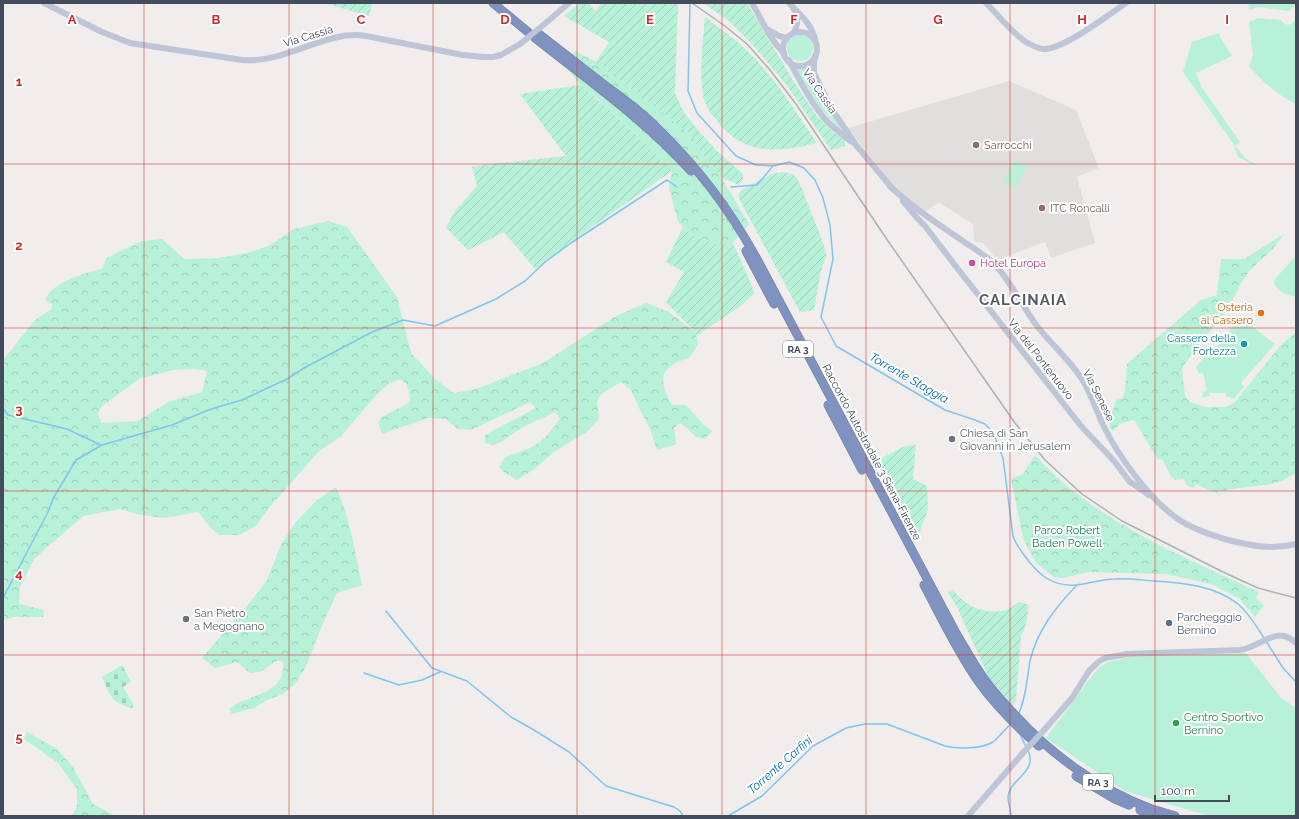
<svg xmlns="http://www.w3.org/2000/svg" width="1299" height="819" font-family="Raleway,sans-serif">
  <defs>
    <pattern id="forest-crowns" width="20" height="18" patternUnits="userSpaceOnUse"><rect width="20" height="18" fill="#b7f1d8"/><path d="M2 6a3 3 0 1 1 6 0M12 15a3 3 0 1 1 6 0" fill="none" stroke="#9fd0bc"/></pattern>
    <pattern id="cemetery-stones" width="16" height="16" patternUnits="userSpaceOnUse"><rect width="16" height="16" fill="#b7f1d8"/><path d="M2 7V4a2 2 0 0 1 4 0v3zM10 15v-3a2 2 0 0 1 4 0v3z" fill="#9fd0bc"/></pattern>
    <pattern id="garden-furrows" width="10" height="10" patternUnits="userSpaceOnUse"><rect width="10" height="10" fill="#b7f1d8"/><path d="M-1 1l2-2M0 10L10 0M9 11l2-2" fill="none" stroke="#9fd0bc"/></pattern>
  </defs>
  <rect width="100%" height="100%" fill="#f0edec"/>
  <!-- education -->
  <polygon fill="#e1dede" points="1009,81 1076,110 1099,168 1077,177 1095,243 1051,258 1045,242 997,260 983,243 974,241 973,224 940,203 937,204 924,212 910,201 890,181 848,128"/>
  <!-- grass -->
  <g fill="#b7f1d8">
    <polygon points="1248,3 1296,3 1296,5 1289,11 1258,7 1249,10"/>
    <path d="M 1258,18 L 1281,20 C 1285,27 1293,26 1296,18 L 1296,104 C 1278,96 1262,81 1249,66 L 1253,56 L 1249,22 Z"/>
    <polygon points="1218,33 1232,56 1196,73 1202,88 1240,142 1235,146 1245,158 1259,167 1238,157 1233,143 1183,72 1192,42"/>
    <circle cx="800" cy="48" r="13"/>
    <polygon points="797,68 807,68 808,69 824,101 842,129 841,129 839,128 820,108 796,69"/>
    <polygon points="1014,160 1027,166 1016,188 1003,182"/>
    <path d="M 1296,256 L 1296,297 C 1286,294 1277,293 1274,282 L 1275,279 Z"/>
    <polygon points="1240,317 1275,344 1241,383 1244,386 1234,399 1226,396 1226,393 1210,393 1209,396 1202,398 1203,392 1207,391 1203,373 1199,374 1196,367 1206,355 1209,357"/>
    <polygon points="1246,653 1281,698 1296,708 1296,816 1209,816 1125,791 1046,738 1092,676 1100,667 1108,662 1129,657"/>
  </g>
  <!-- forest -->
  <g fill="url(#forest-crowns)" fill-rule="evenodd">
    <polygon points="575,51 600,64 691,135 704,156 721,177 749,224 731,245 720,245 692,235 678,222 669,188 672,171 635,133 598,99 580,85 567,68"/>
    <path d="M 328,221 L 347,227 L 397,297 L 411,353 L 435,379 L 454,393 L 476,389 L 543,363 L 616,316 L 646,303 L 669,312 L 696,333 L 698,345 L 689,358 C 659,366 658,380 672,405 L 686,405 L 703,424 L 712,431 L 705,439 L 696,437 L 688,429 L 680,423 L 674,428 L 676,444 L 657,450 L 650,429 L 639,408 L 631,390 L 621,382 L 600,395 L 597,402 L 599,419 L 587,432 L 555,451 L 533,470 L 517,480 L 504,472 L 499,467 L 505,457 C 534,448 543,444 560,418 L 555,412 L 523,427 L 501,442 L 492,445 L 485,443 L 485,435 L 536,408 L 530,402 L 471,430 L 458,429 L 446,419 L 428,418 L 382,434 L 378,422 L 382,417 L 407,404 L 410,400 L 407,384 L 400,379 L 390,383 L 378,393 L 341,436 L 318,452 L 268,509 L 256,526 L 239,535 L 219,535 L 211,528 L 198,512 L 163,518 L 137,514 L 120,509 L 83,516 L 35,558 L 20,587 L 19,604 L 44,610 L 43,617 L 14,617 L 3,620 L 3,360 L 35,320 L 52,309 L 52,304 L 45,300 C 53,281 85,274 103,268 L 106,258 L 141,241 L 162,239 L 184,259 L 219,258 L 251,252 L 270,245 L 294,229 ZM 195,369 L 207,371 L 202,392 L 168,402 L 138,421 L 101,423 L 98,413 L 102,406 L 139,379 L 173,370 Z"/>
    <polygon points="1284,234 1272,250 1249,271 1240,285 1230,306 1183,366 1182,371 1185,396 1190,402 1205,407 1226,407 1234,403 1281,345 1296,332 1296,473 1282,481 1271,484 1218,491 1218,494 1196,484 1194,488 1186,485 1184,479 1175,480 1171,476 1162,459 1158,460 1134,420 1120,424 1113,431 1110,428 1110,418 1117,398 1122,399 1125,391 1127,364 1201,300 1217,295 1221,259 1244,259"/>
    <path d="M 1035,455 C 1094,521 1180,555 1259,592 L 1256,598 L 1264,606 L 1255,617 L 1240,599 L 1211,584 L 1166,574 L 1089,572 L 1063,578 L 1054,577 L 1036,563 L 1023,538 L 1011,479 L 1023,474 Z"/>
    <path d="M 336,487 C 350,518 355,552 362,585 L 337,593 L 324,621 L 306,666 L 295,684 L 283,694 L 267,700 L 254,708 L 232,714 L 229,709 C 233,707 236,703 240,702 C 255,695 275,693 282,675 C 283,671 283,666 283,662 L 278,660 L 260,672 L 250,673 L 237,662 L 215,668 L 202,658 L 252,600 L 267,580 L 282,543 L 295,523 L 317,500 Z"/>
    <polygon points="27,732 57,749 73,767 93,804 110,813 114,816 72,816 77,806 77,789 58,763 24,739"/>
  </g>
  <!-- cemetery -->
  <path fill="url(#cemetery-stones)" d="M 122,665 L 131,682 L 123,687 L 134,706 L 132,708 C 111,703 110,695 102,677 Z"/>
  <!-- garden -->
  <g fill="url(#garden-furrows)">
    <polygon points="324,3 372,3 369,16"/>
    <polygon points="580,3 588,3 596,11 601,3 678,3 675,94 685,114 698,130 717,151 743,174 743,178 739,185 721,177 704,156 691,135 596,62 609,42 564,16"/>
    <polygon points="703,3 747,3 794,82 816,115 834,133 845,139 845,146 831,150 789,88 753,45 729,21"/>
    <path d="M 705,17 C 723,31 744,45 759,63 C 781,87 798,116 817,143 C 777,152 745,157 717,121 C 710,112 704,105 703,94 C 699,70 703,41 705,17 Z"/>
    <path d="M 580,85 C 613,111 643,141 672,171 L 586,231 L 535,269 L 504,232 L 468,250 L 446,228 L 455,211 L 477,186 L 472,167 L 491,164 L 566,156 L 520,94 Z"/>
    <polygon points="782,172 792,174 797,178 802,189 824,245 826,256 821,271 814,310 800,312 738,197 740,191 771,174"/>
    <polygon points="683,227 692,235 720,245 731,245 733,243 755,293 739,307 697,336 696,333 666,302 684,272 666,262"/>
    <polygon points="916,445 913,479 927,486 928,509 918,536 914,537 881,476 878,460 903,447"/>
    <path d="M 953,591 C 959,596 964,602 971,606 C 981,611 998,614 1008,609 C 1012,607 1016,604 1019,602 L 1029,605 C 1027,614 1027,628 1021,635 L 1016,700 L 1013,706 L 989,678 L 958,609 L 948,592 Z"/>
  </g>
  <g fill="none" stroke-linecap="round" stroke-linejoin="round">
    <!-- stream -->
    <g stroke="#81c4f1" stroke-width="1.5">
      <path d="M 690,3 L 688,91 L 697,113 L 736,156 L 756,165 L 773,166 L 789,162 L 804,168 L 815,180 L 823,198 L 830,225 L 833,259 L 821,317 L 836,346 L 945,410 L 975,420 L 985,424 L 989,428 L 994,435 L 1003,458 L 1013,536 C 1015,543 1020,549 1024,555 C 1037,573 1051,587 1076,585 C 1089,584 1102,579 1115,579 C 1128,578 1141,580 1154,581 C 1183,583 1214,585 1238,604 C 1249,613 1256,626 1264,638"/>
      <polyline points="731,187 757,185 773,166"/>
      <polyline points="3,408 8,415 67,429 101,445"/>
      <polyline points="3,598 47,514 54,497 76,460 102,445 172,425 211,409 242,400 287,379 304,368 372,332 403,320 435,326 496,299 525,281 545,262 571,243 667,180 677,187"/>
      <polyline points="386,611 432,668 467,681 511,717 534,730 569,752 606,786 674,807 680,811 683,816"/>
      <polyline points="1266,641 1283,668 1296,682"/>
      <polyline points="364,673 399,685 422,680 440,672"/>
      <path d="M 1018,715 C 1026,699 1027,678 1030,661 C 1037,631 1055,608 1076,586"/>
      <polyline points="1020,734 1026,747"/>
      <path d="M 728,816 L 762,796 L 813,746 L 846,728 L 865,724 L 887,724 L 945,746 C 958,749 982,749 993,742 C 999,737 1005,729 1011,724"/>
      <path d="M 1011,816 C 1011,810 1008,803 1008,797 C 1010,778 1038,773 1028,750"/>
    </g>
    <defs>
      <g id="highway">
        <polyline points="493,3 528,32"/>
        <path d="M 539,34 C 561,51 584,69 606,86 C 622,98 639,110 653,124 C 697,166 729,208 758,261 L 956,633 C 965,648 973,663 983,677 C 992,691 1004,703 1015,715 C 1051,754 1098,789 1149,808 C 1157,811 1166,813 1175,816"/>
        <path d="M 535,38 C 588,80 645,120 691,171"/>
        <polyline points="746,251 774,304"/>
        <polyline points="828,405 862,470"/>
        <path d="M 924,585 C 941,617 957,651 978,681 C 995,705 1017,727 1039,746"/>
        <polyline points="1076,776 1115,799 1129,805"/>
        <polyline points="1140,810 1155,816"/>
      </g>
    </defs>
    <!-- highway casing -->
    <use href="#highway" stroke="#6c7eab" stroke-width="9"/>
    <!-- secondary -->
    <g stroke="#bdc5d7" stroke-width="6">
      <path d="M 44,3 L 102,32 L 130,43 L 242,60 C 285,64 327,29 366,36 L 463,55 L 483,57 L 493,57 L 501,55 L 520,44"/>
      <path d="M 752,3 C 762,20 770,40 784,53"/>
      <path d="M 789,3 C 800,15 811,23 815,39"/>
      <path d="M 986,3 C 999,16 1011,32 1026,42 C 1031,45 1037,48 1043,49 C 1063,50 1108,15 1126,3"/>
      <polyline points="547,22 569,3"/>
      <polyline points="769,30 779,36 787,38"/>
      <circle cx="800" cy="49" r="17"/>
      <path d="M 794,33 C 798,24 798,18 794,10"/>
      <polyline points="815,56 814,63 814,73 831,108 856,145 892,188"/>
      <path d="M 789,60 C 799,80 811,103 825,119 C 833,128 843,135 852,142"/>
      <path d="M 890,186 C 912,207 935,222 960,239 C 973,248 988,256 998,268 C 1013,286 1023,307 1037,326 C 1051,344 1069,359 1082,379 C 1091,393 1096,410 1103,425 C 1119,457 1149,499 1178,519 C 1192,529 1211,535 1228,540 C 1252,546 1271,550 1296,544"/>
      <polyline points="903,201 918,219 925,226 954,264 1081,426 1115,462 1129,481 1149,495"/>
      <path d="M 1045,729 L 1072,698 L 1089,671 L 1098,662 L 1105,658 L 1127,654 L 1240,650 C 1262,647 1276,624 1296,643"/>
      <polyline points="968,816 1022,754"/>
    </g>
    <!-- highway -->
    <use href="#highway" stroke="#8093bf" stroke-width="8"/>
    <!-- rail -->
    <polyline stroke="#aeb0b8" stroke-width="1.5" points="692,3 725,26 747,44 770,70 796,104 888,241 1015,423 1045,460 1082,494 1122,521 1223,572 1258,588 1296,598"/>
    <!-- secondary-bridge -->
    <g stroke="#bdc5d7" stroke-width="6">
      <polyline points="520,44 547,22"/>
      <polyline points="1022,754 1045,729"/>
    </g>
  </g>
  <!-- grid -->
  <path fill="none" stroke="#d62828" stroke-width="1" stroke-opacity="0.55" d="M 144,3 L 144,816M 289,3 L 289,816M 433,3 L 433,816M 577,3 L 577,816M 722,3 L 722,816M 866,3 L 866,816M 1010,3 L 1010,816M 1155,3 L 1155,816M 3,164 L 1296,164M 3,328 L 1296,328M 3,491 L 1296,491M 3,655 L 1296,655"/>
  <!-- markers -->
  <g fill="#8d6e63" stroke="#fff" stroke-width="1.5">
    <circle cx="976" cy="145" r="4"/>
    <circle cx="1042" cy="208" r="4"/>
  </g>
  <circle fill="#d1479c" stroke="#fff" stroke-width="1.5" cx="972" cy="263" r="4"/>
  <circle fill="#e8710a" stroke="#fff" stroke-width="1.5" cx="1261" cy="313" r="4"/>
  <circle fill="#0f9aa8" stroke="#fff" stroke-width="1.5" cx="1244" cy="344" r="4"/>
  <g fill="#6b7280" stroke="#fff" stroke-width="1.5">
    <circle cx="952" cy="439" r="4"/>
    <circle cx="186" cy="619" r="4"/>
  </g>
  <circle fill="#5c6f8a" stroke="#fff" stroke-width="1.5" cx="1169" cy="623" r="4"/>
  <circle fill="#2e9e5b" stroke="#fff" stroke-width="1.5" cx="1176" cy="723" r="4"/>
  <g text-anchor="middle" stroke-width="4" stroke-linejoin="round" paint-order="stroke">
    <!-- shield labels -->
    <g fill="#fff" stroke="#7c828c" stroke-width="1">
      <rect x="783" y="341" width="30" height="16" rx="3"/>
      <rect x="1083" y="774" width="30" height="16" rx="3"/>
    </g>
    <g font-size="10" font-weight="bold" fill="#444c5b">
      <text x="798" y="353">RA 3</text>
      <text x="1098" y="786">RA 3</text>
    </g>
    <!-- street labels -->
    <g font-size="11" fill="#444c5b" stroke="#fff">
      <text transform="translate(308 36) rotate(-17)" y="4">Via Cassia</text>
      <text transform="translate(820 91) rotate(56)" y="4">Via Cassia</text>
      <text transform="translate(1041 359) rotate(52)" y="4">Via del Pontenuovo</text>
      <text transform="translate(1099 395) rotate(63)" y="4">Via Senese</text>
      <text transform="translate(872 452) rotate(62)" y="4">Raccordo Autostradale 3 Siena-Firenze</text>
    </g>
    <!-- education labels -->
    <g font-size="11" fill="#785e54" stroke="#fff" text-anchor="start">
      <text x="984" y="149">Sarrocchi</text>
      <text x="1050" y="212">ITC Roncalli</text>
    </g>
    <!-- hotel labels -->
    <g font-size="11" fill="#b23c85" stroke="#fff" text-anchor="start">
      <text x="980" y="267">Hotel Europa</text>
    </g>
    <!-- food labels -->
    <g font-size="11" fill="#c56008" stroke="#fff" text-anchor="end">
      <text x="1253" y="311">Osteria<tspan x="1253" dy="13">al Cassero</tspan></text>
    </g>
    <!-- culture labels -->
    <g font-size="11" fill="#0d838f" stroke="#fff" text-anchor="end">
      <text x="1236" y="342">Cassero della<tspan x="1236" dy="13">Fortezza</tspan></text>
    </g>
    <!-- worship labels -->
    <g font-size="11" fill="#5b616d" stroke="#fff" text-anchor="start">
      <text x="960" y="437">Chiesa di San<tspan x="960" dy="13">Giovanni in Jerusalem</tspan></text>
      <text x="194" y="617">San Pietro<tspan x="194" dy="13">a Megognano</tspan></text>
    </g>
    <!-- park labels -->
    <g font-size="11" fill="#10805e" stroke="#fff">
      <text x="1067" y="534">Parco Robert<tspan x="1067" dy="13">Baden Powell</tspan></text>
    </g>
    <!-- service labels -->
    <g font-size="11" fill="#4e5e75" stroke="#fff" text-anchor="start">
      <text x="1177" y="621">Parchegggio<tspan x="1177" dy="13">Bernino</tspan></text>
    </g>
    <!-- leisure labels -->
    <g font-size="11" fill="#27864d" stroke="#fff" text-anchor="start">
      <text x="1184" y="721">Centro Sportivo<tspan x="1184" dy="13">Bernino</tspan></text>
    </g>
    <!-- water labels -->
    <g font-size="12" font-style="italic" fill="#036aaf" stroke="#fff">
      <text transform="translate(909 378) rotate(30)" y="4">Torrente Staggia</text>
      <text transform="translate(780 765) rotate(-41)" y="4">Torrente Carfini</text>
    </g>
    <!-- district labels -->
    <g font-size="15" font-weight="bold" letter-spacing="1" fill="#595b62" stroke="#fff">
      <text x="1023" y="305">CALCINAIA</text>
    </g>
  </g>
  <g font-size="13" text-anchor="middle" font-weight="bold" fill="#d62828" stroke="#fff" stroke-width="4" stroke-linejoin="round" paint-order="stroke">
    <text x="72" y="24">A</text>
    <text x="216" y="24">B</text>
    <text x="361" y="24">C</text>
    <text x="505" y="24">D</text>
    <text x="650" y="24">E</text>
    <text x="794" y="24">F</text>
    <text x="938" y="24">G</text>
    <text x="1082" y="24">H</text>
    <text x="1227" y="24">I</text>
    <text x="19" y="86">1</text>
    <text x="19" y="250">2</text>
    <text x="19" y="414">3</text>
    <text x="19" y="578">4</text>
    <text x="19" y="742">5</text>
  </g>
  <!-- border -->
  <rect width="1299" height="819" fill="none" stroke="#444c5b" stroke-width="8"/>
  <!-- scale -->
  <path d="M1155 795v6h74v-6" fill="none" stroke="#444c5b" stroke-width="2"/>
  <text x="1161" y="795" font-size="12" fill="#444c5b" stroke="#ffffff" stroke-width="3" paint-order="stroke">100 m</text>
</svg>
